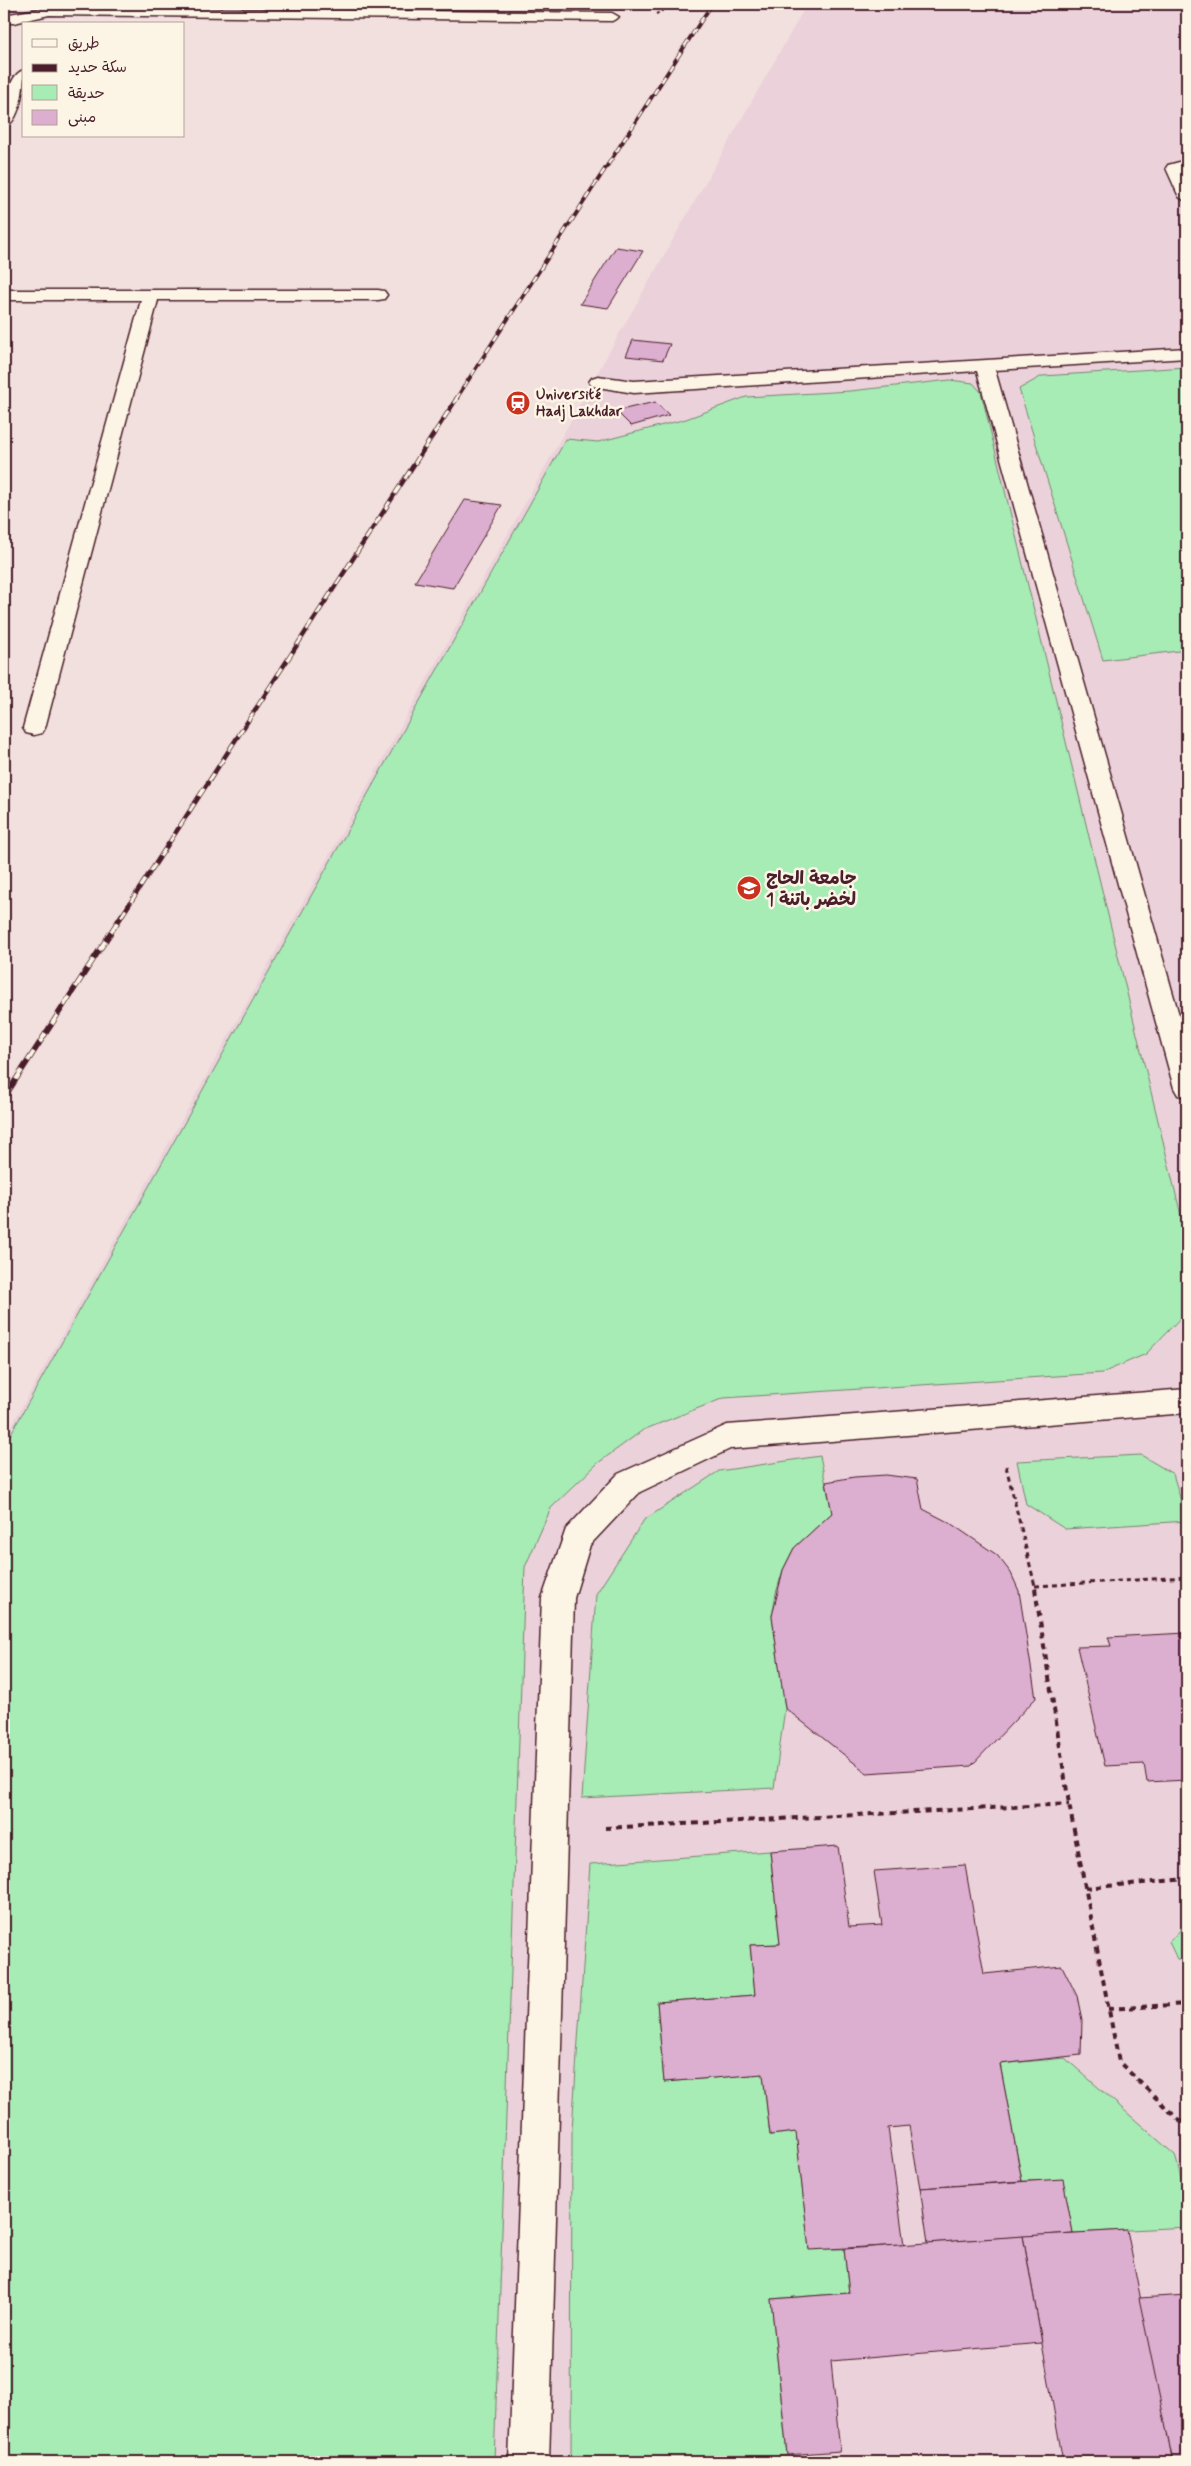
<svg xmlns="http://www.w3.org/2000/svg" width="1191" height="2466" font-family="Mynerve,'Playpen Sans Arabic',sans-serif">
  <rect width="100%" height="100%" fill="#f2e0de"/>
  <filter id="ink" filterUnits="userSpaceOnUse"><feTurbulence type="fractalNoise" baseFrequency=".02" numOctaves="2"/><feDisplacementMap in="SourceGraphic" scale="10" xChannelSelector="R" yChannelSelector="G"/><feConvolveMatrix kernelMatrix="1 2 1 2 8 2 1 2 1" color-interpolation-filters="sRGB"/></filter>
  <g filter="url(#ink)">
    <!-- built -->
    <polygon fill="#ebd1da" points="807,4 1187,4 1187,2462 4,2462 4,1439 618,336"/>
    <!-- green -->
    <g fill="#a7ebb5" stroke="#788570">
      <polygon points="1187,367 1187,650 1103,660 1019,389 1042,376"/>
      <polygon points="950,380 973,383 981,392 1187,1240 1187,1311 1146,1354 1102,1373 724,1398 643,1430 598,1463 551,1508 525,1567 494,2462 4,2462 4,1446 566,439 598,442 686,419 746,397 850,391"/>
      <polygon points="1141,1455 1173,1474 1187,1521 1065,1529 1026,1504 1017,1461"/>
      <polygon points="820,1456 832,1513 794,1548 783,1570 776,1593 772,1616 785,1708 774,1788 582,1798 596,1594 644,1520 719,1471"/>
      <polygon points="770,1851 780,1944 750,1945 755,1995 657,2002 664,2082 763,2074 770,2135 796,2132 809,2249 844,2249 849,2293 771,2299 787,2455 742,2462 571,2462 572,2129 590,1864"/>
      <polygon points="1187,1923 1187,1964 1177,1959 1169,1942"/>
      <polygon points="1065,2058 1175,2155 1187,2200 1187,2227 1073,2233 1063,2180 1022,2181 1000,2064"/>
    </g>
    <!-- building -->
    <g fill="#dcaecf" stroke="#4a1f2b">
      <polygon points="616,247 643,251 608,308 580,304"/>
      <polygon points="633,340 670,344 663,360 626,356"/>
      <polygon points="655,402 669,415 631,426 616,411"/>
      <polygon points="465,500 502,505 453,588 415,582"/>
      <polygon points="886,1475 917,1479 923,1509 950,1523 997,1555 1011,1573 1019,1591 1036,1698 971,1766 867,1773 785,1708 772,1616 783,1570 794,1548 832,1513 826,1482 854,1477"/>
      <polygon points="1187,1633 1187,1780 1147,1782 1144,1764 1105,1766 1077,1647 1111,1646 1108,1637"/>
      <polygon points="838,1846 849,1927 882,1925 874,1871 965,1865 984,1974 1062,1966 1077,1996 1082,2020 1081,2055 1000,2064 1022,2181 920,2188 909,2126 888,2128 904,2245 809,2250 796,2132 770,2135 763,2074 664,2082 657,2002 755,1995 750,1945 780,1944 770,1851"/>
      <polygon points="1063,2179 1073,2233 928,2243 920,2188"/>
      <polygon points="1127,2230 1173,2462 1063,2462 1023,2236"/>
      <polygon points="1023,2236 1042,2343 831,2361 840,2451 787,2455 771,2299 849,2293 844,2249"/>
      <polygon points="1187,2295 1187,2462 1173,2462 1139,2298"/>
    </g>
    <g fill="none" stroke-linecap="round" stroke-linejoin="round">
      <defs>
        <g id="lane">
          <polygon points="1187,160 1187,170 1183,171 1187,180 1187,202 1179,197 1166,168 1168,165"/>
          <polygon points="1187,348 1187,358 995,370 1187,1043 1187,1097 1178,1095 1174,1088 977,371 634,393 592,386 589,382 592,378 598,376 634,381"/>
          <polygon points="1187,1389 1187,1413 730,1449 640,1492 590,1545 574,1598 549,2462 509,2462 542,1598 566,1529 618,1474 727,1425"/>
        </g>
        <g id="street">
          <polygon points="49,7 612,13 619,17 612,21 49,15 14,23 4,23 4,15"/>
          <path d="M 24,70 C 24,84 21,123 4,127 C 4,112 7,74 24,70 Z"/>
          <polygon points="4,290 378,290 384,291 387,295 384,299 378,300 158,300 45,728 42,733 34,735 26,733 23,728 141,300 4,300"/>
        </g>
      </defs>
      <!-- lane casing -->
      <use href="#lane" stroke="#4a1f2b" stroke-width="3"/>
      <!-- street casing -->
      <use href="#street" stroke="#4a1f2b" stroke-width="3"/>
      <!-- path-far2 -->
      <polyline stroke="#4a1f2b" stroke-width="2" stroke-dasharray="3 2.5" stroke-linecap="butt" points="656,14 675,4"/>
      <!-- path-far1 -->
      <g stroke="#4a1f2b" stroke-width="3" stroke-dasharray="5 4" stroke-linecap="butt">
        <polyline points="1182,1451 1187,1467"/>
        <polyline points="1006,1466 1036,1590"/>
        <polyline points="1035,1586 1187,1577"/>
      </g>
      <!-- path -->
      <g stroke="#4a1f2b" stroke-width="4" stroke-dasharray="6 5" stroke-linecap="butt">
        <polyline points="1035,1589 1069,1804 1119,2062 1187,2128"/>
        <polyline points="605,1828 1069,1804"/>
        <polyline points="1085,1888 1187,1879"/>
        <polyline points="1108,2009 1187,2004"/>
      </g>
      <!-- lane -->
      <use href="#lane" fill="#fcf5e5" fill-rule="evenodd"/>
      <!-- street -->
      <use href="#street" fill="#fcf5e5" fill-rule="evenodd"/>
      <defs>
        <polyline id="rail-far2" points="456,399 712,4"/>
        <polyline id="rail-far1" points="121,917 457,398"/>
        <polyline id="rail" points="4,1098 122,915"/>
      </defs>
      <!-- rail-far2 casing -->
      <use href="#rail-far2" stroke="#4a1f2b" stroke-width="4"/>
      <!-- rail-far1 casing -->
      <use href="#rail-far1" stroke="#4a1f2b" stroke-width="4.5"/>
      <!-- rail casing -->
      <use href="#rail" stroke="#4a1f2b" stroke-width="5.5"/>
      <!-- rail-far2 -->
      <use href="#rail-far2" stroke="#fcf5e5" stroke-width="2.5" stroke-dasharray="7" stroke-linecap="butt"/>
      <!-- rail-far1 -->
      <use href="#rail-far1" stroke="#fcf5e5" stroke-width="3" stroke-dasharray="9" stroke-linecap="butt"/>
      <!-- rail -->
      <use href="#rail" stroke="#fcf5e5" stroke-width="4" stroke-dasharray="11" stroke-linecap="butt"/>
    </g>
  </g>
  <!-- icons -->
  <defs>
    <symbol id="station-disc" viewBox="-11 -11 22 22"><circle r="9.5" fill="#c8321e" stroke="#fcf5e5"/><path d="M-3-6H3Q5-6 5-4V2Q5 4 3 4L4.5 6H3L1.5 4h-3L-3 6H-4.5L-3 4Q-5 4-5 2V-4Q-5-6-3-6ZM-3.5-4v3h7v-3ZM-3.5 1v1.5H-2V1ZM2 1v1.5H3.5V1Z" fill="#fff"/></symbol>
    <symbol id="university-disc" viewBox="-11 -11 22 22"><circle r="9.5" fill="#c8321e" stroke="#fcf5e5"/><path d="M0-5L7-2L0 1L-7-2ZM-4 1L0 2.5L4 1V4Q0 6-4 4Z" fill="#fff"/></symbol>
  </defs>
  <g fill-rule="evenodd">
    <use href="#station-disc" x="504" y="389" width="28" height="28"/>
    <use href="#university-disc" x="735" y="874" width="28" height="28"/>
  </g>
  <g text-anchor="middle" stroke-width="5" stroke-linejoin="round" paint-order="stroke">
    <!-- far-poi labels -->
    <g font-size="15" font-weight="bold" fill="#4a1f2b" stroke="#fcf5e5" text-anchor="start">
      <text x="536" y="399">Université<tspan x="536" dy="17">Hadj Lakhdar</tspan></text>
    </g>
    <!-- poi labels -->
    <g font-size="18" font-weight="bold" fill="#4a1f2b" stroke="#fcf5e5" text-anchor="start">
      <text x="766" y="884">جامعة الحاج<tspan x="766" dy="21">لخضر باتنة 1</tspan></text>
    </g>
  </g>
  <!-- margin -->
  <rect width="1191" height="2466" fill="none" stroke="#fcf5e5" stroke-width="20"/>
  <rect x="10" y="10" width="1171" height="2446" fill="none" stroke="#4a1f2b" stroke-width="2" filter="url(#ink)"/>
  <!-- legend -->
  <rect x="22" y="22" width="162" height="115" fill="#fcf5e5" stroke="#b59f9b"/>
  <rect x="32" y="39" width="25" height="8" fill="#fcf5e5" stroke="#b59f9b"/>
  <text x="68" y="48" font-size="15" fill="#4a1f2b">طريق</text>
  <rect x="32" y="64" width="25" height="8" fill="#4a1f2b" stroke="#b59f9b"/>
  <text x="68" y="72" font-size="15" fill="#4a1f2b">سكة حديد</text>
  <rect x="32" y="85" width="25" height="15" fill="#a7ebb5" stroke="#b59f9b"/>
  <text x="68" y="98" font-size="15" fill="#4a1f2b">حديقة</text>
  <rect x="32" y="110" width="25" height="15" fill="#dcaecf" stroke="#b59f9b"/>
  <text x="68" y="122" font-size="15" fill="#4a1f2b">مبنى</text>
</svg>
